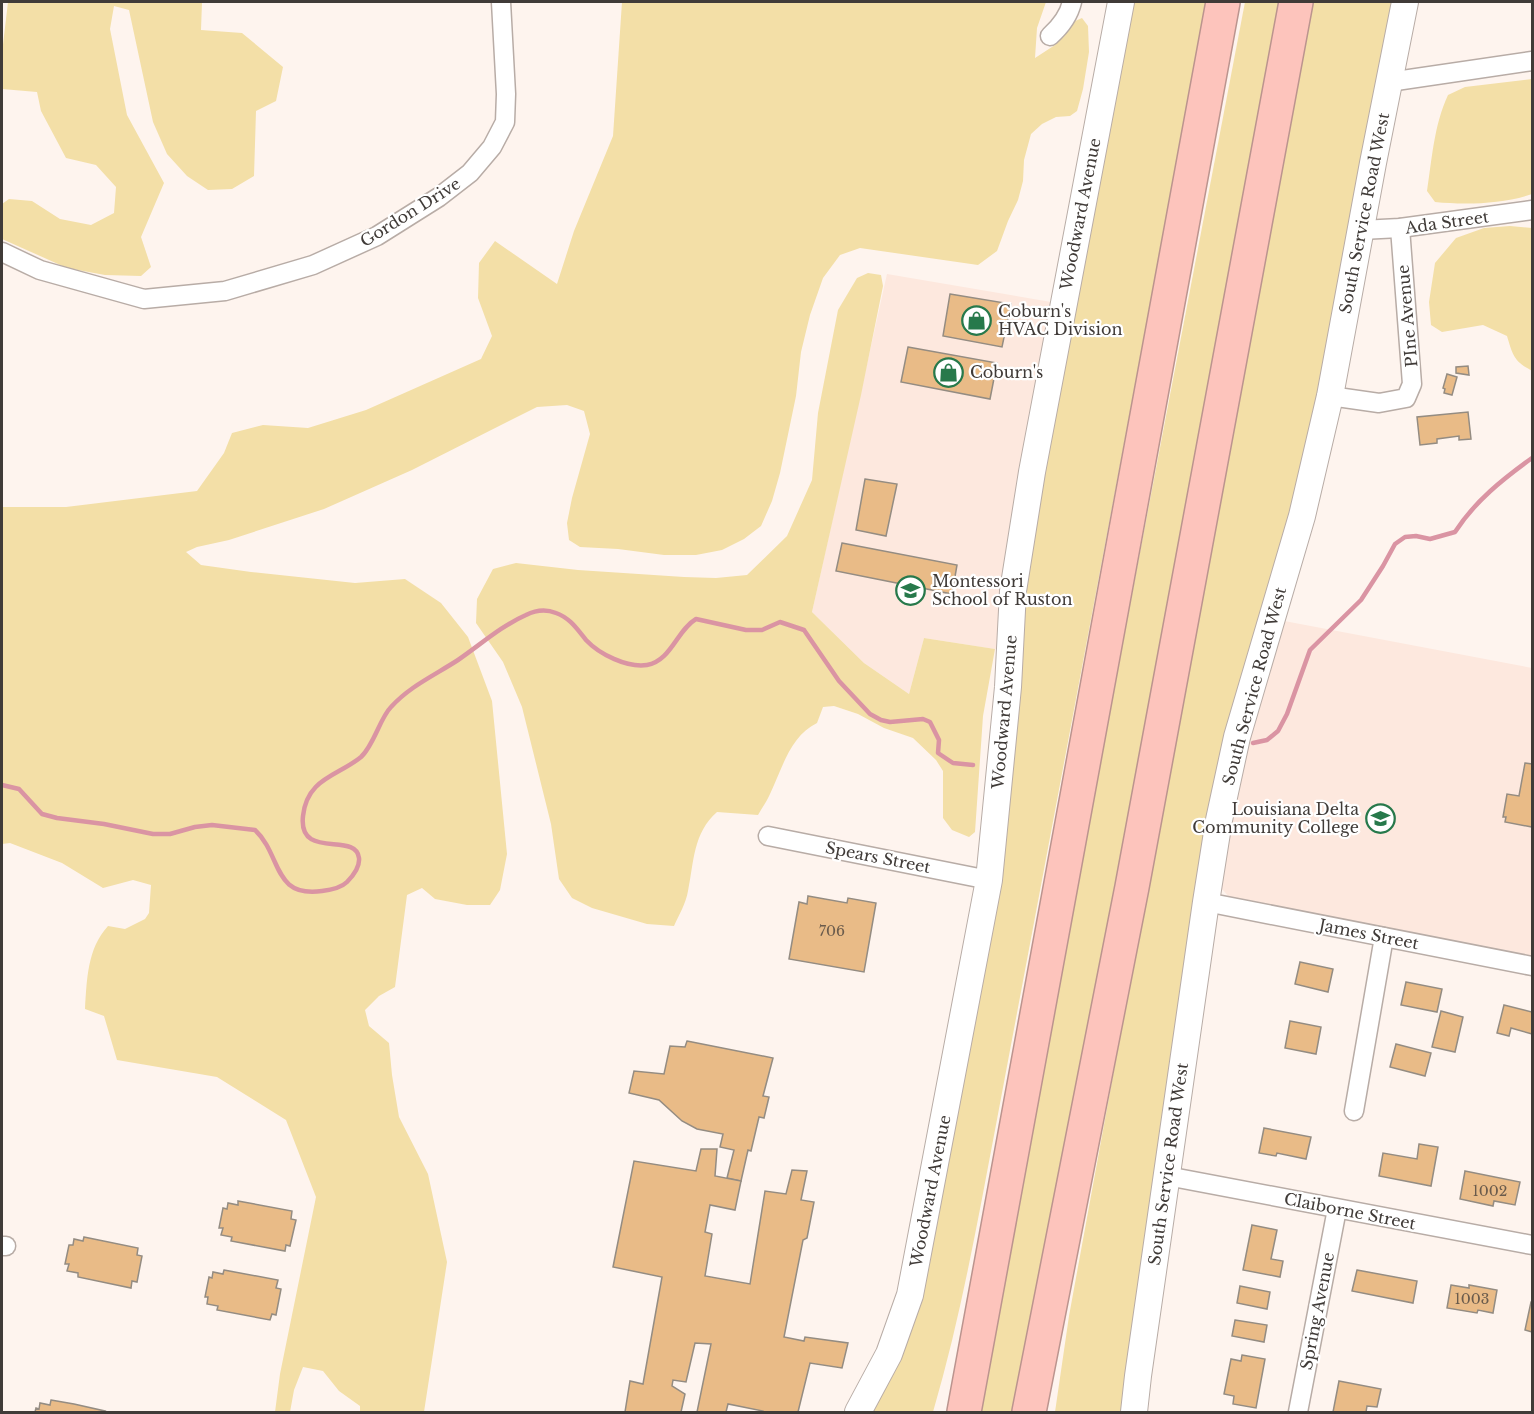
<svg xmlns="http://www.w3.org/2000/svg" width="1534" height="1414" font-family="'Libre Baskerville',serif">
  <rect width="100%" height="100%" fill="#fef4ee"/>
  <!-- built -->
  <g fill="#fde8de">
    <polygon points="887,274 1057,303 1001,650 924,638 909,694 864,663 812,612"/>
    <polygon points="1279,620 1532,668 1532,959 1231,899 1221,888 1236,780"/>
  </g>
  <!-- green -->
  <g fill="#f3dfa7">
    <polygon points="8,2 202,2 201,30 242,33 283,67 276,101 256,111 254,176 232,189 208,190 187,176 167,154 153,122 129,10 114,6 110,29 127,115 164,183 141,237 151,267 141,276 105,275 67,268 2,239 2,204 9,199 32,201 60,219 91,225 114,213 116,187 96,165 66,158 41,111 37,92 2,89 2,53"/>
    <path d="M 622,2 L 1046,2 L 1037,28 L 1035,58 L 1055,45 L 1073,22 L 1082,18 L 1088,26 L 1089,52 L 1083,89 L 1077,111 L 1070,116 L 1056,117 L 1042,124 L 1031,134 L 1024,160 L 1023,181 L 1018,200 L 1008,221 L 997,251 L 978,265 L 860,248 L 840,255 L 823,278 L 810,315 L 801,352 L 796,396 L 780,473 L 772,501 L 761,526 L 744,539 L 722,550 L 696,555 L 664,555 L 618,549 L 580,547 L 569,540 L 567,523 L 572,498 L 590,434 L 584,411 L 567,405 L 537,407 L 412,470 L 324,509 L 229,540 L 197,547 L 186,552 L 201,565 L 251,572 L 355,583 L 405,579 L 441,603 L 468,637 L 492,701 L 507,854 L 500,890 L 490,905 L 467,905 L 435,899 L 422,888 L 407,895 L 395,987 L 379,996 L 365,1010 L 369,1026 L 389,1043 L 392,1075 L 399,1117 L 428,1174 L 447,1262 L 424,1412 L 360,1412 L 360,1406 L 339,1391 L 323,1371 L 303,1367 L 294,1390 L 290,1412 L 275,1412 L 280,1374 L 316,1197 L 286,1120 L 217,1077 L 117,1060 L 104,1016 L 85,1009 C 87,980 87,949 108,926 L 125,929 L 145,919 L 149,913 L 151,885 L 133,880 L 103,888 L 62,863 L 10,843 L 2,844 L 2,507 L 66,507 L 197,491 L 224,453 L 232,433 L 263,425 L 308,428 L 366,410 L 481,359 L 492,336 L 478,298 L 479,263 L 495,241 L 557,284 L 574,231 L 613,136 Z"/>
    <path d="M 1133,2 L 1207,2 L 995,1130 C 977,1225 960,1320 933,1412 L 865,1412 L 894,1359 L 1023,603 L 1065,339 Z"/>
    <polygon points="1245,2 1280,2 1016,1412 976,1412"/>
    <polygon points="1313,2 1393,2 1302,488 1241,697 1124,1412 1055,1412 1069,1316 1290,109"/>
    <path d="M 1532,79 L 1532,194 C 1503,204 1466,205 1435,202 L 1427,191 C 1432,159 1434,125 1448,95 L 1465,87 Z"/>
    <path d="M 1510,226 L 1532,228 L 1532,371 C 1514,361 1513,356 1507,336 L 1483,325 L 1442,332 L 1431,325 L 1429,302 L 1435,263 L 1456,238 L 1484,228 Z"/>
    <path d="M 868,273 L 881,275 L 883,286 L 861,395 L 812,612 L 864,663 L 909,694 L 924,638 L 995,649 L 983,716 L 975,832 L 969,837 L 952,830 L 943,818 L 943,771 L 936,760 L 913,738 L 884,728 L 858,714 L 834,706 L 823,707 L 817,723 C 790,736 782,769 770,794 C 767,801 762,808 758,815 L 717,812 C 693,833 694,862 688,891 C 686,903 679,915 674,926 L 647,924 L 592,908 L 572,898 L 559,879 L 551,824 L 522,707 L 503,662 L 476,623 L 477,599 L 493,569 L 516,563 L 578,570 L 684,577 L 716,578 L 747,575 L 787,536 L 812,480 L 818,413 L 838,310 L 857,278 Z"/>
  </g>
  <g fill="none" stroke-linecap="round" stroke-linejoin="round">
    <!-- stream -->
    <g stroke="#da94a3" stroke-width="4.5">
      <path d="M 1253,743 L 1267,740 L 1278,731 L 1287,714 L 1310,650 L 1361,600 L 1383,566 L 1395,544 L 1405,537 L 1416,536 L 1430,539 L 1455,532 C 1475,501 1503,479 1532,458"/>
      <path d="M 2,785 L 19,789 L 42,814 L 57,818 L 104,824 L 153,834 L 170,834 L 195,827 L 212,825 L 255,830 C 282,855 272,898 322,891 C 330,890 341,888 347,882 C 353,876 360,867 359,858 C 356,831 298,861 303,816 C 307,778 338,776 361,757 C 374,745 380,718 391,707 C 410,686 435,675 458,660 C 480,645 501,626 526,615 C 536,610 546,609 556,613 C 570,618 577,629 586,640 C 599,654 627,668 647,665 C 671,661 677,630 696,619 L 746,630 L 762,630 L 780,622 L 804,630 L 839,681 L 870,714 L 881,720 L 890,722 L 923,719 L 930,722 L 939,740 L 938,753 L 953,763 L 973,765"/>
    </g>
  </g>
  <!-- building -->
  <g fill="#e9bb87" stroke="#948c82" stroke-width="1.5">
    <polygon points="950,294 1011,304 1002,347 943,336"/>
    <polygon points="908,347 997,363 990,399 901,382"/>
    <polygon points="1468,366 1469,375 1456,373 1456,367"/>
    <polygon points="1447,374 1457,377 1452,395 1444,393 1445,389 1443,388"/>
    <polygon points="1468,412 1471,439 1459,440 1459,436 1437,439 1437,443 1420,445 1417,417"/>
    <polygon points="865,479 897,484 886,536 856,530"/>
    <polygon points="842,543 957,565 952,594 836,571"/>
    <polygon points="1525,763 1532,764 1532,827 1505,822 1506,817 1503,817 1507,794 1519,796"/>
    <polygon points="808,896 847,903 848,898 876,903 864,972 789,959 799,902 807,904"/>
    <polygon points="1300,962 1333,969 1328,992 1295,984"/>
    <polygon points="1406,982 1442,989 1437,1012 1401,1005"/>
    <polygon points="1504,1005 1532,1012 1532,1034 1511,1028 1509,1036 1497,1033"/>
    <polygon points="1441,1011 1463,1017 1455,1052 1432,1047"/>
    <polygon points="1290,1021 1321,1027 1316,1054 1285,1048"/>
    <polygon points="687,1041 773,1058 763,1096 769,1097 764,1118 759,1117 751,1151 748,1150 741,1181 727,1178 734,1150 720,1147 723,1134 697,1129 682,1121 659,1100 629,1093 634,1071 664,1074 670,1046 685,1047"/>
    <polygon points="1396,1044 1431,1053 1425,1076 1390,1067"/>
    <polygon points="1264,1128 1311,1137 1306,1159 1277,1153 1276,1156 1259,1153"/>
    <polygon points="1419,1144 1438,1147 1431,1186 1379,1176 1383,1153 1417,1159"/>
    <polygon points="701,1149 717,1149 715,1176 741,1181 735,1210 710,1205 705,1232 712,1234 705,1276 750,1284 765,1191 786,1194 792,1170 807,1171 801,1200 814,1202 807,1238 803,1240 784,1337 804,1341 805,1337 848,1343 842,1368 810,1363 798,1412 763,1412 763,1411 728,1404 726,1412 697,1412 711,1344 695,1343 686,1382 673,1380 672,1386 685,1394 681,1412 625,1412 630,1381 643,1384 662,1277 613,1267 634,1161 696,1171"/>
    <polygon points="1465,1171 1520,1182 1515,1205 1494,1201 1493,1206 1460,1199"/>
    <polygon points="238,1201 292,1211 291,1219 296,1220 290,1246 286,1245 285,1251 231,1241 232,1237 221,1235 223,1228 219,1228 223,1208 227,1209 228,1203 238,1205"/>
    <polygon points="1252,1225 1277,1230 1271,1259 1283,1261 1280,1277 1243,1270"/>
    <polygon points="84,1237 138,1248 137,1255 142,1256 137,1282 132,1281 131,1288 78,1277 78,1273 67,1271 69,1264 65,1264 69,1245 73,1245 74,1239 83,1241"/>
    <polygon points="224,1270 278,1280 276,1288 281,1289 276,1315 272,1314 270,1320 217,1310 218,1306 207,1304 208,1297 205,1297 209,1277 212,1278 213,1272 223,1274"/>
    <polygon points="1357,1270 1417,1281 1413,1303 1352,1291"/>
    <polygon points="1451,1285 1469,1288 1469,1285 1497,1290 1493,1313 1478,1310 1477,1313 1447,1308"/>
    <polygon points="1240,1286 1270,1292 1267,1309 1237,1303"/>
    <polygon points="1531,1302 1532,1302 1532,1332 1525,1330"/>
    <polygon points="1235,1320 1267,1325 1264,1342 1232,1336"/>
    <polygon points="1242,1355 1265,1359 1256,1408 1233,1404 1234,1396 1224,1394 1231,1359 1241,1361"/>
    <polygon points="1339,1381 1381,1389 1377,1407 1367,1406 1366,1412 1333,1412"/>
    <polygon points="51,1400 74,1404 105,1411 104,1412 35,1412 36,1408 39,1409 40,1403 50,1405"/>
  </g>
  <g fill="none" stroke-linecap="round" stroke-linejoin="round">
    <defs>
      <g id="minor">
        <path d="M 1050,36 C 1060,27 1069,15 1072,2"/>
        <polyline points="1389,82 1532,61"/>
        <polyline points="1361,230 1400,228 1532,210"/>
        <polyline points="2,252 40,270 144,299 225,291 313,265 377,236 439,197 470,173 492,147 505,122 506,94 501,2"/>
        <polyline points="1330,396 1379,403 1406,398 1412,384 1400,228"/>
        <polyline points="768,836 989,880"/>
        <polyline points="1206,902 1532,966"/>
        <polyline points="1354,1111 1384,937"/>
        <polyline points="1167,1176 1532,1245"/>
        <polyline points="2,1246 6,1246"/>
        <polyline points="1298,1412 1337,1209"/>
      </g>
      <g id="secondary">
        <polyline points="858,1412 889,1354 910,1295 989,880 1008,687 1013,591 1032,472 1121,2"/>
        <polyline points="1134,1412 1138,1376 1206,902 1219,820 1237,737 1302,516 1330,396 1373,163 1405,2"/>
      </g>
      <g id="motorway">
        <polyline points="964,1412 1223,2"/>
        <polyline points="1029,1412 1132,887 1296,2"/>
      </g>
    </defs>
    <!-- minor casing -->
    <use href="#minor" stroke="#b8aca6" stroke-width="21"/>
    <!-- secondary casing -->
    <use href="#secondary" stroke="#b8aca6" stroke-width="28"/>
    <!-- motorway casing -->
    <use href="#motorway" stroke="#bb948e" stroke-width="36"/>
    <!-- minor -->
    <use href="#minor" stroke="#fff" stroke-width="18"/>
    <!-- secondary -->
    <use href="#secondary" stroke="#fff" stroke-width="26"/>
    <!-- motorway -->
    <use href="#motorway" stroke="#fdc4bc" stroke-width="33"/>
  </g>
  <!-- icons -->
  <defs>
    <symbol id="shop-ring" viewBox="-11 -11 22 22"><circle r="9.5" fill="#fff" stroke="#27794b" stroke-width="1.5"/><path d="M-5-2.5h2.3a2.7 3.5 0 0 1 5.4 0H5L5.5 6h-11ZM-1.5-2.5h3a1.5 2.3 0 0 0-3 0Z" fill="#27794b"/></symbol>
    <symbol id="school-ring" viewBox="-11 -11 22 22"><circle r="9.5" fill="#fff" stroke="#27794b" stroke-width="1.5"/><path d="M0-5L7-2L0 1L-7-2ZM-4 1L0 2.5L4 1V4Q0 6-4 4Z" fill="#27794b"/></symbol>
    <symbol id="university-ring" viewBox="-11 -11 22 22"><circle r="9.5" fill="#fff" stroke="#27794b" stroke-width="1.5"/><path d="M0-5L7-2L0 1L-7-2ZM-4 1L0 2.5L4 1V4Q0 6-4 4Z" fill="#27794b"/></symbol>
  </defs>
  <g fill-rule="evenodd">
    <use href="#shop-ring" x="960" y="304" width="33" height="33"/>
    <use href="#shop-ring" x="932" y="356" width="33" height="33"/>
    <use href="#school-ring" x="894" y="574" width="33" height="33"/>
    <use href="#university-ring" x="1364" y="802" width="33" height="33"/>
  </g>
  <g text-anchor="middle" stroke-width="4.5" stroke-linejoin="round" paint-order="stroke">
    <!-- number labels -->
    <g font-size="14" fill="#6a5b4c">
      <text x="832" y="936">706</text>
      <text x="1490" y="1196">1002</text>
      <text x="1472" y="1304">1003</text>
    </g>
    <!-- street labels -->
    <g font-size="16" fill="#403b38" stroke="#fff">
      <text transform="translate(410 212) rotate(-32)" y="6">Gordon Drive</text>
      <text transform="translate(1364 213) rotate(-79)" y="6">South Service Road West</text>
      <text transform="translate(1080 214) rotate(-79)" y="6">Woodward Avenue</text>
      <text transform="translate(1447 222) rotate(-8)" y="6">Ada Street</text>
      <text transform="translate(1407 316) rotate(-95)" y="6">PIne Avenue</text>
      <text transform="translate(1254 686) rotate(-75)" y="6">South Service Road West</text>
      <text transform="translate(1004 712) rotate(-85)" y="6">Woodward Avenue</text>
      <text transform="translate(878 857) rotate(11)" y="6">Spears Street</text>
      <text transform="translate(1369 934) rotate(11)" y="6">James Street</text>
      <text transform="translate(1168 1164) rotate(-82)" y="6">South Service Road West</text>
      <text transform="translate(930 1191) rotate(-79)" y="6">Woodward Avenue</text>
      <text transform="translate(1350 1211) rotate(11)" y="6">Claiborne Street</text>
      <text transform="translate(1317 1311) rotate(-79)" y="6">Spring Avenue</text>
    </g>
    <!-- poi labels -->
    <g font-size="16" fill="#403b38" stroke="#fff" text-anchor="start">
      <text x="998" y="317">Coburn's<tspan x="998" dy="18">HVAC Division</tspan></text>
      <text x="970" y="378">Coburn's</text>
      <text x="932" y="587">Montessori<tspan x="932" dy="18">School of Ruston</tspan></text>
      <text x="1359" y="815" text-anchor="end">Louisiana Delta<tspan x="1359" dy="18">Community College</tspan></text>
    </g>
  </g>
  <!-- border -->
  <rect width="1534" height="1414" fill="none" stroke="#403b38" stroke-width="6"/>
</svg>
